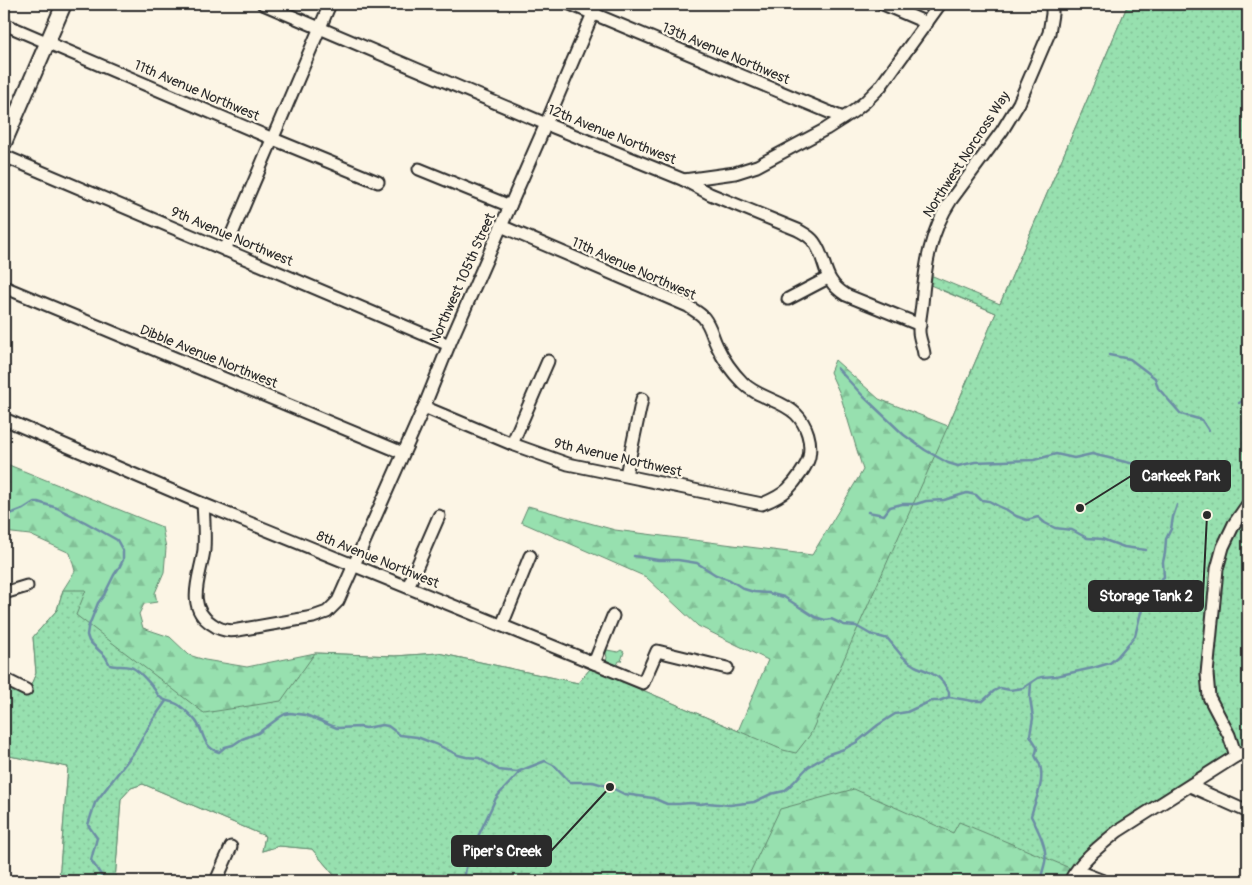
<svg xmlns="http://www.w3.org/2000/svg" width="1252" height="885" font-family="Pangolin,sans-serif">
  <defs>
    <pattern id="forest-firs" width="22" height="20" patternUnits="userSpaceOnUse" patternTransform="scale(1.25)"><rect width="22" height="20" fill="#97e0af"/><path d="M5 1l3.5 6h-7zM16 11l3.5 6h-7z" fill="#82c097"/></pattern>
    <pattern id="park-dots" width="8" height="8" patternUnits="userSpaceOnUse" patternTransform="scale(1.25)"><rect width="8" height="8" fill="#97e0af"/><path d="M2 2h.1M6 6h.1" fill="none" stroke="#82c097" stroke-width="1.8" stroke-linecap="round"/></pattern>
  </defs>
  <rect width="100%" height="100%" fill="#fcf5e5"/>
  <filter id="ink" filterUnits="userSpaceOnUse"><feTurbulence type="fractalNoise" baseFrequency=".02" numOctaves="2"/><feDisplacementMap in="SourceGraphic" scale="10" xChannelSelector="R" yChannelSelector="G"/><feConvolveMatrix kernelMatrix="1 2 1 2 8 2 1 2 1" color-interpolation-filters="sRGB"/></filter>
  <g filter="url(#ink)">
    <!-- grass -->
    <polygon fill="#97e0af" stroke="#61866d" points="607,650 618,652 621,650 624,652 621,661 619,661 617,665 606,660 607,658 606,653"/>
    <!-- forest -->
    <polygon fill="url(#forest-firs)" stroke="#61866d" points="1128,4 1248,4 1118,831 1077,870 1098,881 339,881 312,849 279,846 262,851 265,836 143,784 131,788 121,799 115,881 59,881 68,767 4,755 4,687 26,696 36,673 33,637 57,610 63,590 75,571 70,553 30,535 4,532 4,463 162,527 166,548 164,572 155,593 157,602 144,604 139,614 143,628 170,637 189,655 205,660 247,667 315,653 395,656 438,653 578,683 591,668 738,731 768,660 698,626 646,577 521,522 528,506 615,530 812,555 863,470 840,394 830,372 835,360 879,399 948,426 996,313 943,291 1000,304"/>
    <!-- park -->
    <polygon fill="url(#park-dots)" stroke="#61866d" points="1128,4 1248,4 1248,751 1118,831 1077,871 959,822 953,833 854,789 780,809 746,881 339,881 312,849 279,846 262,851 265,836 143,784 131,788 121,799 115,881 59,881 68,767 4,755 4,687 26,697 36,673 33,637 57,610 63,590 86,590 76,615 204,713 281,701 315,653 395,656 438,653 578,683 591,668 783,750 796,753 810,735 948,426 996,313 928,284 928,274 1000,304"/>
    <g fill="none" stroke-linecap="round" stroke-linejoin="round">
      <!-- stream -->
      <g stroke="#6c8da5" stroke-width="2.5">
        <polyline points="1109,355 1130,359 1155,378 1158,388 1181,414 1202,420 1209,431"/>
        <polyline points="837,368 864,397 904,435 925,450 948,463 958,466 975,462 1034,460 1056,454 1074,458 1092,454 1130,463 1152,466 1163,469 1170,472 1178,481"/>
        <polyline points="1239,403 1248,398"/>
        <polyline points="868,512 884,515 890,507 902,504 916,504 926,501 944,500 967,493 976,495 981,500 989,501 1000,507 1007,510 1016,516 1027,520 1038,517 1045,523 1055,528 1072,530 1087,538 1102,539 1124,547 1146,550"/>
        <path d="M 4,513 L 10,514 L 23,509 L 34,502 L 38,502 L 57,508 L 85,522 L 117,540 L 123,551 L 123,560 L 120,566 L 114,575 L 104,595 L 98,603 L 88,628 L 87,635 L 89,641 L 105,656 L 110,665 C 117,667 126,665 133,668 C 140,672 150,683 155,690 C 157,693 157,694 159,696 C 164,702 171,701 177,704 C 183,707 189,714 194,719 C 205,730 201,747 219,752 L 225,747 L 233,745 L 242,739 L 258,733 L 280,717 L 285,714 L 290,713 L 306,715 L 337,728 L 360,727 L 366,728 L 382,725 L 388,726 L 400,735 L 417,737 L 438,745 L 458,755 L 466,757 L 479,758 L 499,770 L 517,772 L 545,761 L 555,766 L 570,782 L 593,782 L 610,787 L 624,794 L 653,798 L 667,804 L 679,804 L 690,803 L 701,804 L 707,803 L 730,805 L 754,802 L 771,794 L 784,791 L 789,787 L 808,767 L 829,754 L 844,749 L 857,742 L 878,725 L 895,714 L 907,712 L 931,701 L 939,701 L 949,697 L 973,701 L 983,701 L 994,691 L 1000,688 L 1010,690 L 1023,688 L 1038,678 L 1042,677 L 1056,676 L 1093,668 L 1110,663 L 1117,657 L 1135,636 L 1141,612 L 1149,603 L 1152,591 L 1156,583 L 1164,577 L 1163,562 L 1165,553 L 1166,539 L 1171,529 L 1173,517 L 1177,505"/>
        <polyline points="634,556 658,560 678,560 697,563 716,575 730,580 744,589 754,592 768,593 784,597 815,617 825,620 831,619 844,625 856,626 870,634 888,639 902,656 909,662 915,666 927,671 938,677 943,682 949,692 949,697"/>
        <path d="M 1031,683 L 1030,698 L 1033,718 L 1030,735 C 1034,744 1040,745 1035,755 C 1036,759 1039,761 1040,765 C 1045,783 1035,800 1031,816 C 1037,828 1048,848 1045,862 C 1044,868 1041,874 1041,881"/>
        <polyline points="102,881 103,878 91,860 97,838 88,825 95,803 135,751 152,721 166,701"/>
        <polyline points="464,881 467,860 496,798 501,792 520,772"/>
      </g>
      <defs>
        <g id="minor">
          <path d="M 263,4 L 546,124 L 684,180 L 710,194 L 798,230 C 803,233 810,236 814,242 C 828,261 821,280 846,295 L 920,325"/>
          <polyline points="570,4 843,118"/>
          <polyline points="883,4 927,23"/>
          <polyline points="4,24 273,139 378,182"/>
          <polyline points="4,156 449,345"/>
          <polyline points="419,169 510,206"/>
          <polyline points="684,180 735,173 757,166 826,129 854,111 865,102 880,87 940,4"/>
          <polyline points="225,250 330,4"/>
          <polyline points="4,287 403,453"/>
          <polyline points="788,299 828,278"/>
          <path d="M 924,354 C 923,346 919,338 919,331 C 919,322 921,313 922,304 C 925,266 930,232 951,200 L 1002,131 L 1019,103 L 1049,33 L 1052,14 L 1052,4"/>
          <path d="M 424,407 L 512,444 L 568,464 L 762,504 C 772,500 781,496 788,489 C 795,482 807,466 809,457 C 812,442 807,425 796,414 C 782,400 758,398 743,383 C 733,373 723,359 717,346 C 712,336 711,327 704,318 C 700,313 693,310 688,306 L 501,226"/>
          <polyline points="4,419 203,504 643,683 657,651 727,668"/>
          <polyline points="512,444 548,361"/>
          <polyline points="626,475 642,399"/>
          <path d="M 203,504 C 204,519 205,535 204,550 C 201,575 184,607 212,624 C 220,630 228,632 238,630 L 313,617 L 327,612 L 338,601 L 424,407 L 449,345 L 546,124 L 597,4"/>
          <polyline points="408,587 439,516"/>
          <polyline points="4,593 27,586"/>
          <polyline points="502,625 530,556"/>
          <polyline points="594,663 613,616"/>
          <polyline points="4,679 26,690"/>
          <polyline points="1236,756 1229,735 1209,697 1207,674 1217,569 1223,547 1234,524 1248,504"/>
          <polyline points="1190,786 1246,811"/>
          <polyline points="1077,871 1103,881"/>
          <polyline points="216,881 231,847"/>
          <path d="M 1070,881 C 1080,861 1101,845 1118,831 L 1236,756 L 1248,751"/>
        </g>
        <polyline id="major" points="4,143 64,4"/>
      </defs>
      <!-- minor casing -->
      <use href="#minor" stroke="#2b2b2b" stroke-width="15"/>
      <!-- major casing -->
      <use href="#major" stroke="#2b2b2b" stroke-width="18"/>
      <!-- minor -->
      <use href="#minor" stroke="#fcf5e5" stroke-width="11"/>
      <!-- major -->
      <use href="#major" stroke="#fcf5e5" stroke-width="14"/>
    </g>
  </g>
  <g text-anchor="middle" stroke-width="4.5" stroke-linejoin="round" paint-order="stroke">
    <!-- street labels -->
    <g font-size="14" fill="#2b2b2b" stroke="#fcf5e5">
      <text transform="translate(726 53) rotate(23)" y="5">13th Avenue Northwest</text>
      <text transform="translate(197 90) rotate(23)" y="5">11th Avenue Northwest</text>
      <text transform="translate(612 134) rotate(22)" y="5">12th Avenue Northwest</text>
      <text transform="translate(966 154) rotate(-57)" y="5">Northwest Norcross Way</text>
      <text transform="translate(232 236) rotate(23)" y="5">9th Avenue Northwest</text>
      <text transform="translate(634 268) rotate(24)" y="5">11th Avenue Northwest</text>
      <text transform="translate(462 278) rotate(-66)" y="5">Northwest 105th Street</text>
      <text transform="translate(209 356) rotate(22)" y="5">Dibble Avenue Northwest</text>
      <text transform="translate(618 457) rotate(13)" y="5">9th Avenue Northwest</text>
      <text transform="translate(378 559) rotate(22)" y="5">8th Avenue Northwest</text>
    </g>
  </g>
  <!-- callouts -->
  <path fill="none" stroke="#2b2b2b" stroke-width="2" d="M1080 508L1131 476M1207 515L1203 596M610 787L551 851"/>
  <g fill="#2b2b2b" stroke="#fcf5e5" stroke-width="2">
    <circle cx="1080" cy="508" r="5"/>
    <circle cx="1207" cy="515" r="5"/>
    <circle cx="610" cy="787" r="5"/>
  </g>
  <g fill="#2b2b2b" stroke="#2b2b2b" stroke-width="2">
    <rect x="1131" y="461" width="99" height="30" rx="5"/>
    <rect x="1089" y="581" width="114" height="30" rx="5"/>
    <rect x="452" y="836" width="99" height="30" rx="5"/>
  </g>
  <g font-size="15" text-anchor="middle" font-weight="bold" fill="#fff">
    <text x="1181" y="481">Carkeek Park</text>
    <text x="1146" y="601">Storage Tank 2</text>
    <text x="502" y="856">Piper's Creek</text>
  </g>
  <!-- margin -->
  <rect width="1252" height="885" fill="none" stroke="#fcf5e5" stroke-width="20"/>
  <rect x="10" y="10" width="1232" height="865" fill="none" stroke="#2b2b2b" stroke-width="2" filter="url(#ink)"/>
</svg>
